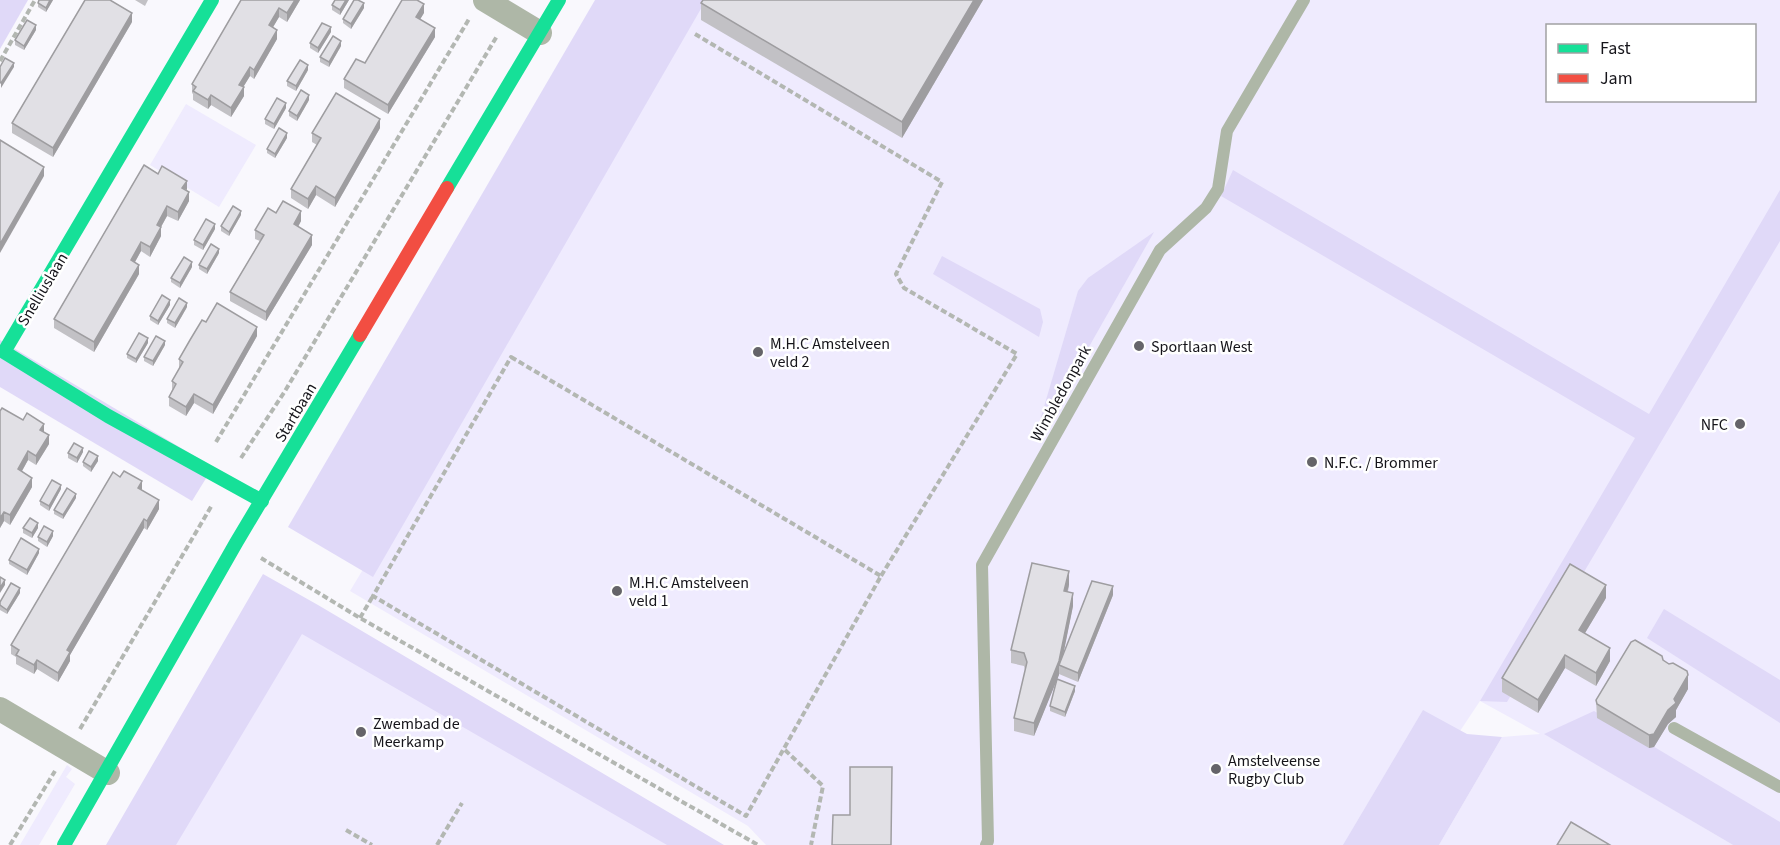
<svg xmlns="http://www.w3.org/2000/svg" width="1780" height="845" font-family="'Source Sans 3',sans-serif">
  <rect width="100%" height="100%" fill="#f9f8fd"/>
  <!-- green -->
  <g fill="#efebfe" fill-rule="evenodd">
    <path d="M 705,0 L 1780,0 L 1780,845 L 1603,768 L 1733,845 L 1439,845 L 1502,737 L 1540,734 L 1480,701 L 1460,731 L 1453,727 L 1383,845 L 766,845 L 748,826 L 350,591 ZM 1548,26 L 1754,26 L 1754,100 L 1548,100 Z"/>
    <polygon points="186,104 256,145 219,207 150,165"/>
    <polygon points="300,619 682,845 162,845"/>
    <polygon points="67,765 72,769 66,777 75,784 39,845 20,845"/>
  </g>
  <!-- forest -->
  <g fill="#e0d9f8">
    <polygon points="0,0 28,0 0,49"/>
    <polygon points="595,0 706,0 373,577 288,527"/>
    <polygon points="1233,170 1649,414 1780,190 1780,241 1507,702 1480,701 1635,438 1221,196"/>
    <polygon points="1154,232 1056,405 1041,417 1078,291 1088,278"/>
    <polygon points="942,256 1040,309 1043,322 1039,337 933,274"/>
    <polygon points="0,340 213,467 192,501 0,387"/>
    <polygon points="263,574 318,605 724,845 667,845 302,634 176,845 106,845"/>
    <polygon points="1664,609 1780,680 1780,723 1647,638"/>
    <polygon points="1423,710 1467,734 1502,737 1439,845 1343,845"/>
    <polygon points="1594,711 1780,822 1780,845 1733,845 1544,734"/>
  </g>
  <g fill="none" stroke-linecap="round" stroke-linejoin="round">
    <!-- path -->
    <g stroke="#b3b7b2" stroke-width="4" stroke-dasharray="6 3" stroke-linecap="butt">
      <polyline points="695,34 942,182 896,274 904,288 1017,354 881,576"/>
      <polyline points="0,61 35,0"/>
      <polygon points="511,357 881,576 746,816 373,596"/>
      <polyline points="216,442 469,19"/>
      <polyline points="241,458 285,391 497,36"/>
      <polyline points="261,558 360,618 758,845"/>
      <polyline points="360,618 373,596"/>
      <polyline points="80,729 212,505"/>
      <polyline points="785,750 823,786 811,845"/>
      <polyline points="346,830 372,845"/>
      <polyline points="10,845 55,771"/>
      <polyline points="437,845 462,803"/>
    </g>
    <!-- lane -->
    <g stroke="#aeb7a7" stroke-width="12">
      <polyline points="1674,728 1780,787"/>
      <polyline points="986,845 988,841 982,565 1160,250 1206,208 1218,189 1227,131 1304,0"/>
    </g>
    <!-- street -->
    <g stroke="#aeb7a7" stroke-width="24">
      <polyline points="485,0 540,33"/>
      <polyline points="0,709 108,773"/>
    </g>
    <!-- fast -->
    <g stroke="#16e098" stroke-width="14">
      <polyline points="212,0 4,352 108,416 262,501"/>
      <polyline points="447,188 559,0"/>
      <polyline points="64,845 236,543 360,335"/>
    </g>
    <!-- jam -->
    <polyline stroke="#f24e42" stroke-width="14" points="360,335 447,188"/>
  </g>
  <!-- wall -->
  <g fill="#c2c1c5">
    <polygon points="53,0 46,12 38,7 38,3"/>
    <polygon points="135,0 148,0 145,6"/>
    <polygon points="241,0 300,0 287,22 279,17 273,27 277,39 254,79 250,76 243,87 244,96 231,117 211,105 208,109 193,100 193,94 192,93 192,84"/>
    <polygon points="335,0 349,0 340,15 332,10 332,5"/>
    <polygon points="983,0 902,138 701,20 701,3"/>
    <polygon points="364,8 351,29 343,23 343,19"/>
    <polygon points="424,13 420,19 435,37 388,114 344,88 344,79 365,63"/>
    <polygon points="132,22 53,157 12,133 12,123"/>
    <polygon points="36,30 24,50 15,45 15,40"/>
    <polygon points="331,32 318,53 310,48 310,43"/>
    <polygon points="341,46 329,67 320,62 320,57"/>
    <polygon points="308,70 296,91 287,86 287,81"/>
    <polygon points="309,100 297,121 289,116 289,111"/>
    <polygon points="286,108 274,129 265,124 265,119"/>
    <polygon points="380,128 335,207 316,195 308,209 291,198 291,189 317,145 312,142 312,133"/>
    <polygon points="287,138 275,158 267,153 267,149"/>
    <polygon points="144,165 186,190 189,201 178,221 167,216 161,227 161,236 150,257 141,251 135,262 139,274 94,352 54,328 54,319"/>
    <polygon points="276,213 301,221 298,227 312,245 266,321 230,301 230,292 260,241 255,239 255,230"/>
    <polygon points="241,215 229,236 221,231 221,226"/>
    <polygon points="215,229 203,250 194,245 194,240"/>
    <polygon points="219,253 207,274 199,269 199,265"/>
    <polygon points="192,267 180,288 171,282 171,278"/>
    <polygon points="170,305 158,325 150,320 150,316"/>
    <polygon points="187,307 175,328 167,323 167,319"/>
    <polygon points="206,322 257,336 213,414 194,403 186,416 169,406 169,397 172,390 172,381 179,369 179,359"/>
    <polygon points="148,343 136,363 127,358 127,354"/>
    <polygon points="165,345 153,366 144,361 144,357"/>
    <polygon points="0,411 23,420 44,432 49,444 36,465 28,460 22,471 32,487 10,525 4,521 0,528"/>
    <polygon points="83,452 77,463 68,458 68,453"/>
    <polygon points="98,461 91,472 83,466 83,462"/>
    <polygon points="61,489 49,511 40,505 40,501"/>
    <polygon points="142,490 159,509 147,530 144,528 70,655 70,661 58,682 37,669 34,674 16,664 16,657 11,654 11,645"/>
    <polygon points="76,498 63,519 54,514 54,510"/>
    <polygon points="23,528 38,528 32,538 23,533"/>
    <polygon points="53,536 47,547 38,541 38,537"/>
    <polygon points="39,553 27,575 9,564 9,560"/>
    <polygon points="1069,585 1068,592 1073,606 1063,654 1113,595 1078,682 1059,674 1057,679 1075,691 1065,717 1050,711 1050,706 1056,681 1034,736 1014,731 1014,718 1025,670 1024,666 1011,663 1011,650"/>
    <polygon points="20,593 7,614 0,610 0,602"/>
    <polygon points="1606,598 1585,633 1610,661 1596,686 1565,668 1538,713 1502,692 1502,678"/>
    <polygon points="1663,660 1688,689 1676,710 1676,717 1668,724 1654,747 1649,748 1597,718 1596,700"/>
  </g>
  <!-- shaded-wall -->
  <g fill="#9e9da0">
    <polygon points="50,0 53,0 46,12 46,8"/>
    <polygon points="295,0 300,0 287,22 287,13"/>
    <polygon points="346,0 349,0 340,15 340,10"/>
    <polygon points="974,0 983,0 902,138 902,122"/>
    <polygon points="364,3 364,8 351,29 351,24"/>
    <polygon points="424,4 424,13 416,26 416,17"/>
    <polygon points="279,8 279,17 269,34 269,25"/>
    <polygon points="132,13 132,22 53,157 53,148"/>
    <polygon points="36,25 36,30 24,50 24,46"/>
    <polygon points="331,27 331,32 318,53 318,48"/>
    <polygon points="435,28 435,37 388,114 388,105"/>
    <polygon points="277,30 277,39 254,79 254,70"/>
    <polygon points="341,41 341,46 329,67 329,62"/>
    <polygon points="14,63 14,67 1,88 1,83"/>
    <polygon points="308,65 308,70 296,91 296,86"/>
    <polygon points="250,67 250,76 239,94 239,85"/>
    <polygon points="244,87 244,96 231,117 231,108"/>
    <polygon points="211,95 211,105 208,109 208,100"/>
    <polygon points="309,95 309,100 297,121 297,116"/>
    <polygon points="286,103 286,108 274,129 274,124"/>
    <polygon points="380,119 380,128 335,207 335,198"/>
    <polygon points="287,133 287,138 275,158 275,154"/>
    <polygon points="44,167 44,176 0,253 0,244"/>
    <polygon points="187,181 187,190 182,188"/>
    <polygon points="316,186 316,195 308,209 308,199"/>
    <polygon points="189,192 189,201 178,221 178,212"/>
    <polygon points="167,206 167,216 157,234 157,225"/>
    <polygon points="241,211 241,215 229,236 229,232"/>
    <polygon points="301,211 301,221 294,234 294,224"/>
    <polygon points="215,224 215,229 203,250 203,245"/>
    <polygon points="161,227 161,236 150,257 150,247"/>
    <polygon points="312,235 312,245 266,321 266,312"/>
    <polygon points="141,242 141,251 131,269 131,260"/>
    <polygon points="219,249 219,253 207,274 207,269"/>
    <polygon points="192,262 192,267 180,288 180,283"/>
    <polygon points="139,265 139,274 94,352 94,342"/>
    <polygon points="170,300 170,305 158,325 158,321"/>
    <polygon points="187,303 187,307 175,328 175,323"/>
    <polygon points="257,327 257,336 213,414 213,405"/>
    <polygon points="148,338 148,343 136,363 136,359"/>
    <polygon points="165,341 165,345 153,366 153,361"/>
    <polygon points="194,394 194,403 186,416 186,407"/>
    <polygon points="44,424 44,433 40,430"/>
    <polygon points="49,435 49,444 36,465 36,456"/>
    <polygon points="83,448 83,452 77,463 77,458"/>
    <polygon points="28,451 28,460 18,478 18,469"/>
    <polygon points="98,456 98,461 91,472 91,467"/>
    <polygon points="32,478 32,487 10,525 10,515"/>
    <polygon points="142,481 142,490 138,488"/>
    <polygon points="61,485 61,489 49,511 49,506"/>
    <polygon points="76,494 76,498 63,519 63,515"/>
    <polygon points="159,500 159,509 147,530 147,521"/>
    <polygon points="4,512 4,521 0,528 0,518"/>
    <polygon points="144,519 144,528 70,655 70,661 58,682 58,673 67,650"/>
    <polygon points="38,523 38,528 32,538 32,533"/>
    <polygon points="53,531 53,536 47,547 47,542"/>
    <polygon points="39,549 39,553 27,575 27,570"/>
    <polygon points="1069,571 1069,585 1064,604 1064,591"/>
    <polygon points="5,580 5,585 0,593 0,588"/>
    <polygon points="1606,585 1606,598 1579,643 1579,630"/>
    <polygon points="1113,586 1113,595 1078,682 1078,673"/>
    <polygon points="20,588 20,593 7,614 7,610"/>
    <polygon points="1073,593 1073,606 1061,666 1059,665 1059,675 1034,736 1034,723"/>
    <polygon points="1610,648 1610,661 1596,686 1596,673"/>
    <polygon points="1565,655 1565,668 1538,713 1538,700"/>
    <polygon points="37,660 37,669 34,674 34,665"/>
    <polygon points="1688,675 1688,689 1676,710 1676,717 1668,724 1654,747 1649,748 1649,735 1668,710"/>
    <polygon points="1075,686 1075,691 1065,717 1065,712"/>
  </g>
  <!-- building -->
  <g fill="#e1e0e5" stroke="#9e9da0" stroke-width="1.5">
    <polygon points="39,0 50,0 46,8 38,3"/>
    <polygon points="85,0 110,0 132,13 53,148 12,123"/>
    <polygon points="241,0 295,0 287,13 279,8 269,25 277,30 254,70 250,67 239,85 244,87 231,108 211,95 208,100 193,91 196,87 192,84"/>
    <polygon points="335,0 346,0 340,10 332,5"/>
    <polygon points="354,0 358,0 364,3 351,24 343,19"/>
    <polygon points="402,0 417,0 424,4 416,17 435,28 388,105 344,79 356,59 365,63"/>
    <polygon points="703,0 974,0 902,122 701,3"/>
    <polygon points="27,20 36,25 24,46 15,40"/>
    <polygon points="322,23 331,27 318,48 310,43"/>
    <polygon points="333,36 341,41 329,62 320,57"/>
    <polygon points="5,58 14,63 1,83 0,82 0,67"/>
    <polygon points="300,60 308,65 296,86 287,81"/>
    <polygon points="301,90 309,95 297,116 289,111"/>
    <polygon points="336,93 380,119 335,198 316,186 308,199 291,189 321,138 312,133"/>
    <polygon points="277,98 286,103 274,124 265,119"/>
    <polygon points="279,128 287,133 275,154 267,149"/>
    <polygon points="0,140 44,167 0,244"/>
    <polygon points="144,165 158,174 162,166 187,181 182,188 189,192 178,212 167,206 157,225 161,227 150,247 141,242 131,260 139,265 94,342 54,319"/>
    <polygon points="283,201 301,211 294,224 312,235 266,312 230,292 264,235 255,230 268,208 276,213"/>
    <polygon points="233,206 241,211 229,232 221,226"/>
    <polygon points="206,219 215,224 203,245 194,240"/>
    <polygon points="211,244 219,249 207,269 199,265"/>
    <polygon points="184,257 192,262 180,283 171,278"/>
    <polygon points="162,295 170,300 158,321 150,316"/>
    <polygon points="179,298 187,303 175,323 167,319"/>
    <polygon points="217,303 257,327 213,405 194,394 186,407 169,397 176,384 172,381 183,362 179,359 190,340 202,320 206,322"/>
    <polygon points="139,333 148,338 136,359 127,354"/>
    <polygon points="156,336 165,341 153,361 144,357"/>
    <polygon points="2,408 23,420 27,413 44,424 40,430 49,435 36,456 28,451 18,469 32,478 10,515 4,512 0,518 0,411"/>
    <polygon points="74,443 83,448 77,458 68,453"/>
    <polygon points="89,451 98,456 91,467 83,462"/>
    <polygon points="124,471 142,481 138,488 159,500 147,521 144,519 67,650 70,652 58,673 37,660 34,665 16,655 19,650 11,645 113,472 120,477"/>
    <polygon points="52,480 61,485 49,506 40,501"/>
    <polygon points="67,488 76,494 63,515 54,510"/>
    <polygon points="30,518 38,523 32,533 23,528"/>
    <polygon points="44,526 53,531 47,542 38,537"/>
    <polygon points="21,538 39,549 27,570 9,560"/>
    <polygon points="1032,563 1069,571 1064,591 1073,593 1059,661 1034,723 1014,718 1027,662 1024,653 1011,650"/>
    <polygon points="1570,564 1606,585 1579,630 1610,648 1596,673 1565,655 1538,700 1502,678"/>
    <polygon points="0,577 5,580 0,588"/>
    <polygon points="1092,581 1113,586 1078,673 1059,665"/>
    <polygon points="11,583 20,588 7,610 0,605 0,602"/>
    <polygon points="1635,640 1662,656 1663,660 1669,664 1673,663 1687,671 1688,675 1674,699 1676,703 1668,710 1654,734 1649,735 1597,704 1596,700 1631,642"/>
    <polygon points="1057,679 1075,686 1065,712 1050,706"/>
    <polygon points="850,767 892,767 891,845 832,845 833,815 850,815"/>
    <polygon points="1571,822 1610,845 1557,845"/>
  </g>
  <!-- markers -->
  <g fill="#656469" stroke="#fff" stroke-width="2">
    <circle cx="1139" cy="346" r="6"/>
    <circle cx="758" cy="352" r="6"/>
    <circle cx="1740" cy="424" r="6"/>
    <circle cx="1312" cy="462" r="6"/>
    <circle cx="617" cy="591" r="6"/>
    <circle cx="361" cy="732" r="6"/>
    <circle cx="1216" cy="769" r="6"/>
  </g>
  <g text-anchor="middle" stroke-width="5" stroke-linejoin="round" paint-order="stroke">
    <!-- street labels -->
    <g font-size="16" fill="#15141a" stroke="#fff">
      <text transform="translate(42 289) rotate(-59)" y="6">Snelliuslaan</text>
      <text transform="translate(1060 393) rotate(-61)" y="6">Wimbledonpark</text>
      <text transform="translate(295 412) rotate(-59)" y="6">Startbaan</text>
    </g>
    <!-- poi labels -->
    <g font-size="16" fill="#15141a" stroke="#fff" text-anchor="start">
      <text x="770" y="349">M.H.C Amstelveen<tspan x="770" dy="18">veld 2</tspan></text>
      <text x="1151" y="352">Sportlaan West</text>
      <text x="1728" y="430" text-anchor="end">NFC</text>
      <text x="1324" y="468">N.F.C. / Brommer</text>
      <text x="629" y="588">M.H.C Amstelveen<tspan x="629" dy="18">veld 1</tspan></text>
      <text x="373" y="729">Zwembad de<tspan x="373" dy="18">Meerkamp</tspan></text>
      <text x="1228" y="766">Amstelveense<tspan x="1228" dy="18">Rugby Club</tspan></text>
    </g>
  </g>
  <!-- legend -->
  <rect x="1546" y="24" width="210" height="78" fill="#ffffff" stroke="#a1a1a3" stroke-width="1.5"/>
  <rect x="1558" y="44" width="30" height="9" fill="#16e098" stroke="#a1a1a3" stroke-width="1.5"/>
  <text x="1600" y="54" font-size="18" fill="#15141a">Fast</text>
  <rect x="1558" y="74" width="30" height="9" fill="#f24e42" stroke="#a1a1a3" stroke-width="1.5"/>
  <text x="1600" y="84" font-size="18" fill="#15141a">Jam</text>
</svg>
